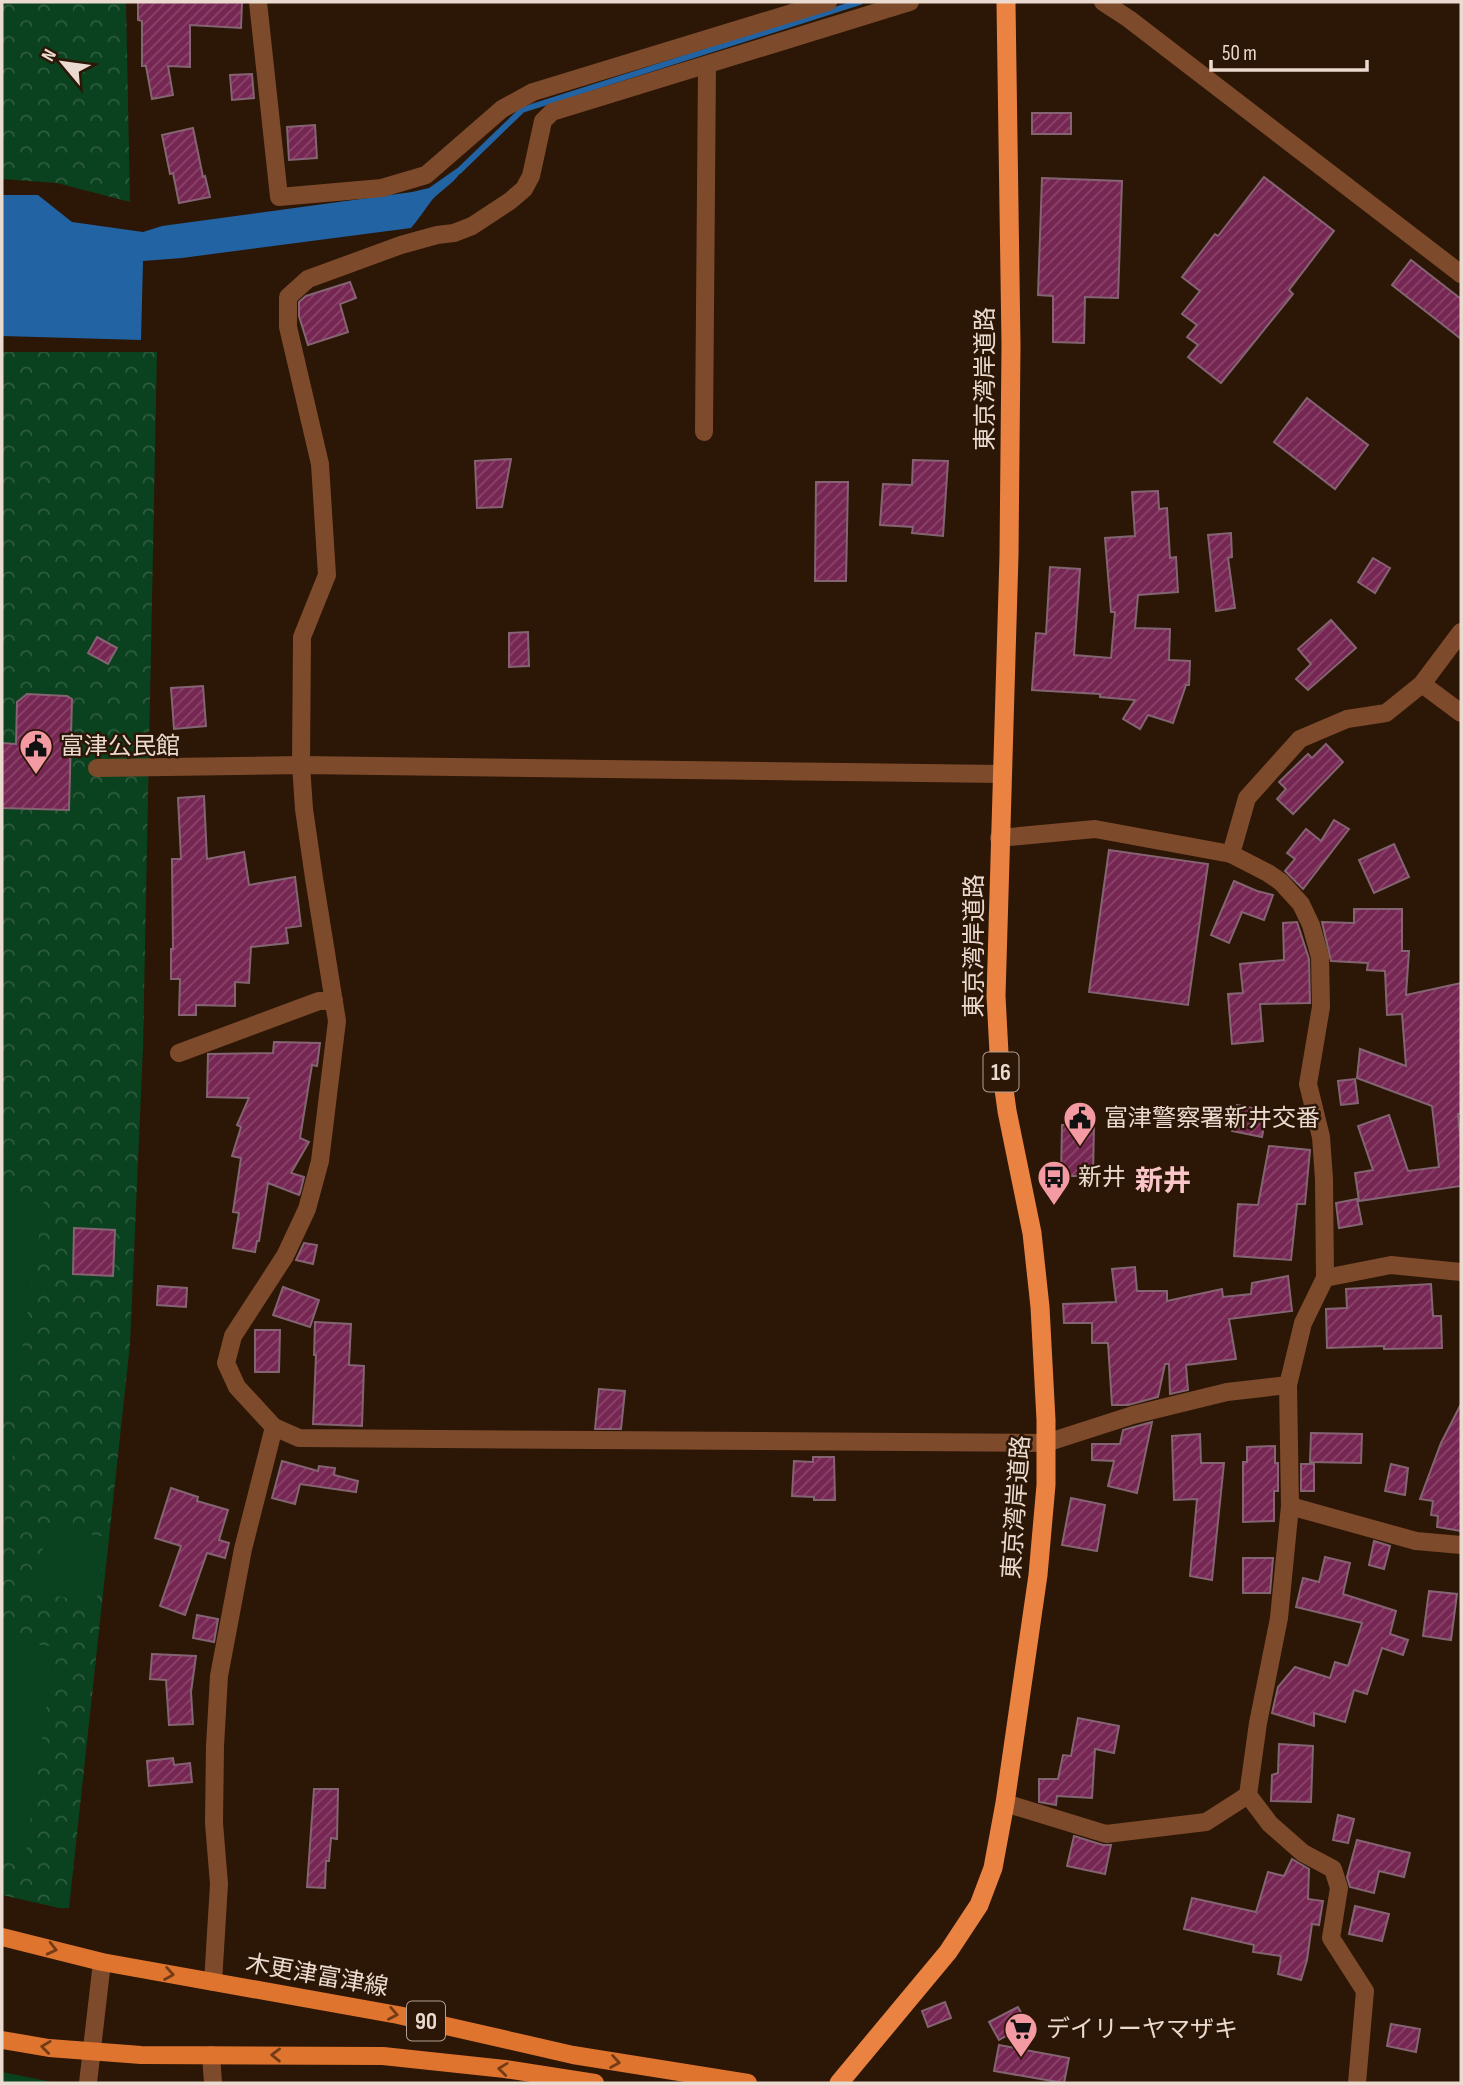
<svg xmlns="http://www.w3.org/2000/svg" width="1463" height="2085" font-family="'Sofia Sans Condensed','Noto Sans JP',sans-serif">
  <defs>
    <pattern id="park-crowns" width="20" height="18" patternUnits="userSpaceOnUse" patternTransform="scale(1.75)"><rect width="20" height="18" fill="#0a411f"/><path d="M2 6a3 3 0 1 1 6 0M12 15a3 3 0 1 1 6 0" fill="none" stroke="#2e5c3e"/></pattern>
    <pattern id="building-hatch" width="6" height="6" patternUnits="userSpaceOnUse" patternTransform="scale(1.75)"><rect width="6" height="6" fill="#762652"/><path d="M-1 1l2-2M0 6l6-6M5 7l2-2" fill="none" stroke="#8a456a"/></pattern>
  </defs>
  <rect width="100%" height="100%" fill="#2c1605"/>
  <!-- park -->
  <g fill="url(#park-crowns)">
    <polygon points="2,2 126,2 130,202 57,183 2,179"/>
    <polygon points="2,352 157,352 143,1048 130,1344 69,1908 59,1908 2,1895"/>
    <polygon points="2,2072 57,2083 2,2083"/>
  </g>
  <!-- pitch -->
  <g fill="#0a411f">
    <polygon points="2,1189 45,1195 13,1412 2,1410"/>
    <polygon points="2,1443 14,1445 2,1540"/>
    <polygon points="46,1528 107,1537 96,1602 36,1593"/>
    <polygon points="2,1640 55,1647 24,1865 2,1862"/>
  </g>
  <!-- water -->
  <path fill="#2163a3" d="M 464,166 C 457,182 443,188 432,200 C 425,209 419,219 411,228 L 182,258 L 143,261 L 141,340 L 2,336 L 2,195 L 38,195 L 72,222 L 143,232 L 162,226 L 412,192 L 429,188 L 456,169 Z"/>
  <g fill="none" stroke-linecap="round" stroke-linejoin="round">
    <!-- stream -->
    <polyline stroke="#2163a3" stroke-width="6" points="459,171 522,110 860,2"/>
  </g>
  <!-- building -->
  <g fill="url(#building-hatch)" stroke="#846472" stroke-width="2">
    <polygon points="138,2 242,2 241,28 190,25 190,67 168,66 173,95 152,99 146,66 142,66 142,21 138,20"/>
    <polygon points="252,74 254,98 232,100 230,75"/>
    <rect x="1032" y="113" width="39" height="21"/>
    <polygon points="315,125 317,158 289,160 287,127"/>
    <polygon points="193,128 203,177 205,176 210,197 179,203 173,173 170,174 162,135"/>
    <polygon points="1264,177 1334,231 1289,290 1293,294 1221,383 1188,357 1198,345 1187,337 1197,325 1182,314 1200,291 1182,277 1215,234 1218,236"/>
    <polygon points="1042,178 1122,181 1118,298 1085,297 1084,343 1053,342 1053,296 1038,295"/>
    <polygon points="1411,260 1461,299 1461,339 1392,285"/>
    <polygon points="350,282 356,298 340,304 348,332 308,345 299,316 299,302 306,296"/>
    <polygon points="1307,398 1368,445 1335,489 1274,442"/>
    <polygon points="511,459 502,507 477,508 475,461"/>
    <polygon points="913,460 948,461 943,536 912,533 913,527 880,525 883,484 912,485"/>
    <polygon points="816,482 848,482 846,581 815,581"/>
    <polygon points="1158,491 1159,509 1167,508 1170,558 1176,557 1178,592 1138,595 1135,628 1170,629 1169,660 1190,661 1189,685 1186,685 1173,723 1148,715 1140,729 1123,719 1135,700 1100,697 1100,694 1032,690 1036,633 1046,634 1050,567 1080,569 1074,655 1111,658 1115,612 1111,612 1105,538 1135,536 1132,492"/>
    <polygon points="1231,533 1232,557 1228,558 1235,608 1216,611 1208,535"/>
    <polygon points="1373,558 1390,568 1375,593 1358,582"/>
    <polygon points="1331,620 1356,648 1308,690 1296,679 1311,664 1298,649"/>
    <polygon points="528,632 529,666 509,667 509,633"/>
    <polygon points="97,637 117,648 108,664 88,653"/>
    <polygon points="203,686 206,726 174,729 171,688"/>
    <polygon points="27,694 67,696 72,699 69,810 2,808 2,743 16,744 17,702"/>
    <polygon points="1326,744 1343,762 1293,814 1277,799 1286,789 1279,782 1308,754 1312,758"/>
    <polygon points="204,796 207,859 244,852 249,885 295,877 301,926 286,928 288,943 251,947 249,983 235,982 235,1006 196,1005 196,1015 179,1015 180,979 171,979 171,949 173,949 172,859 181,859 178,798"/>
    <polygon points="1334,820 1349,829 1303,889 1285,871 1295,859 1287,853 1306,829 1321,841"/>
    <polygon points="1394,844 1409,877 1374,893 1359,860"/>
    <polygon points="1109,850 1208,864 1188,1005 1089,992"/>
    <polygon points="1234,881 1257,891 1273,895 1264,920 1242,912 1229,943 1211,935"/>
    <polygon points="1354,909 1402,909 1402,951 1409,951 1406,995 1461,983 1461,1114 1458,1114 1461,1144 1461,1186 1359,1201 1355,1173 1373,1170 1358,1126 1389,1115 1408,1171 1439,1167 1432,1106 1357,1078 1360,1049 1406,1066 1402,1014 1387,1015 1385,971 1367,970 1368,963 1331,961 1322,922 1354,923"/>
    <polygon points="1297,922 1309,959 1310,1003 1260,1004 1263,1041 1232,1044 1228,994 1243,993 1240,964 1284,960 1283,923"/>
    <polygon points="274,1042 320,1043 317,1066 312,1065 300,1138 309,1142 291,1173 304,1177 300,1193 299,1195 268,1183 259,1241 257,1241 255,1252 233,1248 239,1213 233,1212 241,1158 232,1156 241,1127 237,1125 249,1098 207,1097 208,1054 273,1053"/>
    <polygon points="1355,1079 1358,1103 1341,1105 1338,1081"/>
    <polygon points="1237,1105 1267,1111 1262,1137 1232,1131"/>
    <polygon points="1062,1125 1094,1125 1093,1176 1061,1176"/>
    <polygon points="1269,1146 1310,1150 1305,1204 1297,1204 1291,1260 1234,1256 1238,1204 1258,1205"/>
    <polygon points="1357,1199 1362,1224 1339,1228 1336,1203"/>
    <polygon points="74,1228 115,1230 113,1276 73,1274"/>
    <polygon points="304,1243 317,1245 313,1264 296,1260"/>
    <polygon points="1135,1267 1137,1291 1167,1291 1167,1301 1222,1289 1223,1297 1251,1294 1252,1283 1288,1276 1292,1311 1229,1319 1236,1359 1186,1365 1188,1390 1170,1394 1169,1364 1165,1364 1158,1397 1128,1405 1112,1405 1108,1343 1092,1343 1092,1323 1064,1323 1063,1304 1116,1302 1112,1269"/>
    <polygon points="1431,1284 1433,1316 1441,1316 1442,1348 1384,1349 1384,1346 1327,1348 1326,1309 1347,1308 1346,1289"/>
    <polygon points="158,1286 187,1288 186,1307 157,1305"/>
    <polygon points="283,1287 319,1300 310,1327 273,1315"/>
    <polygon points="315,1322 351,1324 349,1365 364,1366 362,1426 313,1424 316,1355 314,1355"/>
    <polygon points="255,1330 280,1330 279,1372 255,1372"/>
    <polygon points="599,1389 625,1391 621,1429 595,1429"/>
    <polygon points="1461,1404 1461,1531 1437,1527 1438,1516 1431,1515 1433,1501 1420,1499 1441,1443"/>
    <polygon points="1152,1422 1137,1493 1108,1486 1114,1461 1092,1460 1092,1444 1120,1444 1123,1430"/>
    <polygon points="1311,1433 1362,1434 1361,1463 1310,1462"/>
    <polygon points="1200,1434 1201,1463 1224,1463 1212,1580 1190,1576 1197,1499 1174,1500 1172,1436"/>
    <polygon points="1275,1446 1275,1463 1278,1463 1278,1491 1274,1491 1274,1521 1243,1522 1243,1462 1247,1462 1247,1447"/>
    <polygon points="813,1457 834,1457 835,1500 814,1500 814,1497 792,1496 794,1461 813,1462"/>
    <polygon points="282,1461 318,1471 319,1466 335,1468 334,1475 358,1481 356,1492 300,1484 295,1504 272,1498"/>
    <rect x="1301" y="1464" width="13" height="27"/>
    <polygon points="1391,1464 1408,1468 1405,1495 1385,1491"/>
    <polygon points="171,1488 198,1497 197,1501 228,1510 219,1540 229,1543 225,1558 207,1553 185,1615 160,1606 181,1546 155,1538"/>
    <polygon points="1071,1498 1105,1505 1097,1551 1062,1545"/>
    <polygon points="1374,1541 1390,1546 1384,1569 1369,1565"/>
    <polygon points="1325,1557 1350,1563 1343,1594 1396,1611 1390,1634 1408,1640 1403,1655 1382,1648 1367,1694 1354,1690 1345,1722 1314,1713 1314,1726 1272,1713 1278,1687 1295,1667 1330,1678 1335,1662 1348,1666 1362,1623 1296,1607 1303,1578 1319,1582"/>
    <polygon points="1243,1558 1273,1558 1270,1593 1243,1593"/>
    <polygon points="1429,1591 1457,1594 1451,1640 1423,1636"/>
    <polygon points="197,1615 218,1619 214,1642 193,1638"/>
    <polygon points="152,1654 196,1656 191,1692 193,1724 169,1725 166,1680 150,1679"/>
    <polygon points="1078,1718 1119,1726 1114,1753 1095,1749 1092,1798 1057,1796 1056,1805 1039,1802 1039,1779 1058,1779 1063,1755 1071,1756"/>
    <polygon points="1279,1744 1313,1746 1311,1802 1271,1801 1272,1775 1278,1773"/>
    <polygon points="173,1758 174,1765 190,1763 192,1782 149,1786 147,1761"/>
    <polygon points="314,1789 338,1789 337,1839 331,1838 329,1861 326,1861 325,1888 307,1887"/>
    <polygon points="1338,1815 1354,1819 1348,1843 1333,1840"/>
    <polygon points="1074,1836 1103,1845 1111,1845 1105,1874 1067,1866"/>
    <polygon points="1357,1840 1410,1853 1404,1877 1379,1871 1374,1893 1350,1887 1347,1877"/>
    <polygon points="1292,1859 1309,1869 1308,1899 1323,1901 1319,1925 1312,1924 1307,1960 1301,1980 1278,1974 1281,1956 1253,1952 1254,1945 1184,1929 1192,1898 1256,1912 1268,1872 1284,1876"/>
    <polygon points="1355,1906 1389,1914 1382,1941 1349,1934"/>
    <polygon points="945,2002 951,2018 928,2027 922,2011"/>
    <polygon points="1018,2007 1027,2024 999,2040 989,2022"/>
    <polygon points="1391,2024 1420,2029 1416,2052 1387,2046"/>
    <polygon points="999,2045 1069,2058 1064,2083 994,2071"/>
  </g>
  <g fill="none" stroke-linecap="round" stroke-linejoin="round">
    <!-- minor -->
    <g stroke="#7d4a2c" stroke-width="18">
      <polyline points="258,2 279,197 382,188 426,175 502,109 533,92 828,2"/>
      <polyline points="910,2 552,112 543,121 531,176 524,189 510,201 472,226 454,233 437,235 401,245 308,279 288,297 288,327 320,464 327,575 302,637 301,765 304,809 314,878 337,1021 320,1161 307,1209 285,1256 233,1336 226,1363 237,1387 274,1427 299,1438 1046,1443 1133,1415 1227,1392 1288,1385"/>
      <polyline points="1103,2 1129,19 1461,274"/>
      <polyline points="704,432 707,65"/>
      <polyline points="1422,684 1461,713"/>
      <polyline points="999,838 1095,829 1231,854 1268,873 1281,882 1301,904 1311,925 1320,957 1321,1007 1308,1084 1321,1137 1324,1179 1325,1278 1303,1323 1288,1385 1290,1506 1279,1618 1258,1723 1248,1795 1270,1824 1303,1853 1333,1869 1339,1888 1331,1938 1365,1991 1357,2083"/>
      <polyline points="1231,854 1247,798 1300,739 1347,719 1386,713 1422,684 1461,632"/>
      <polyline points="179,1053 319,1001 334,1001"/>
      <polyline points="1325,1278 1391,1265 1461,1272"/>
      <polyline points="1290,1506 1416,1541 1461,1545"/>
      <polyline points="1005,1803 1106,1834 1206,1822 1248,1795"/>
      <polyline points="213,1982 219,1884 214,1823 215,1746 219,1676 243,1549 274,1427"/>
      <polyline points="211,2055 213,2083"/>
    </g>
    <!-- tertiary -->
    <g stroke="#7d4a2c" stroke-width="18">
      <polyline points="97,768 301,765 1002,774"/>
      <polyline points="88,2083 102,1962"/>
    </g>
    <!-- primary -->
    <g stroke="#df742f" stroke-width="18">
      <polyline points="2,1937 102,1962 398,2015 573,2055 748,2083"/>
      <polyline points="2,2040 49,2048 141,2055 383,2056 505,2069 595,2083"/>
    </g>
    <!-- trunk -->
    <polyline stroke="#ea8241" stroke-width="19" points="839,2083 948,1952 979,1905 993,1868 1005,1803 1038,1575 1046,1485 1046,1420 1040,1307 1032,1233 1007,1111 999,1053 996,996 1009,555 1011,345 1006,2"/>
  </g>
  <!-- one-way arrows -->
  <defs><path id="oneway-chevron" d="M-2-3.5L2.5 0L-2 3.5" fill="none" stroke-width="1.6" stroke-linecap="round" stroke-linejoin="round" transform="scale(1.75)"/></defs>
  <g stroke="#743c16">
    <use href="#oneway-chevron" transform="translate(52 1949) rotate(14)"/>
    <use href="#oneway-chevron" transform="translate(169 1974) rotate(10)"/>
    <use href="#oneway-chevron" transform="translate(393 2014) rotate(11)"/>
    <use href="#oneway-chevron" transform="translate(46 2047) rotate(-173)"/>
    <use href="#oneway-chevron" transform="translate(276 2055) rotate(-179)"/>
    <use href="#oneway-chevron" transform="translate(615 2062) rotate(9)"/>
    <use href="#oneway-chevron" transform="translate(503 2069) rotate(-173)"/>
  </g>
  <!-- icons -->
  <defs>
    <symbol id="civic-pin" viewBox="-11 -11 22 30"><path d="M0 17L-7.5 6A9.5 9.5 0 1 1 7.5 6Z" fill="#f49aa2" stroke="#2c1605"/><path d="M-.6-6.5H3V-4.5H.6V-3L4-1V1h2V6H-6V1h2V-1L-.6-3ZM-1.2 2.5V6h2.4V2.5Z" fill="#111"/></symbol>
    <symbol id="bus-pin" viewBox="-11 -11 22 30"><path d="M0 17L-7.5 6A9.5 9.5 0 1 1 7.5 6Z" fill="#f49aa2" stroke="#2c1605"/><path d="M-5-6H5V4H4V6H2V4H-2V6H-4V4H-5ZM-3.5-4V0h7V-4ZM-3.5 1.2v1.5H-2V1.2ZM2 1.2v1.5H3.5V1.2Z" fill="#111"/></symbol>
    <symbol id="supermarket-pin" viewBox="-11 -11 22 30"><path d="M0 17L-7.5 6A9.5 9.5 0 1 1 7.5 6Z" fill="#f49aa2" stroke="#2c1605"/><path d="M-6-5.5h2.5l.6 2H6L4.5 2H-2.5L-4.4-4H-6ZM-1.5 3.2a1.3 1.3 0 1 0 .1 0ZM3 3.2a1.3 1.3 0 1 0 .1 0Z" fill="#111"/></symbol>
  </defs>
  <g fill-rule="evenodd">
    <use href="#civic-pin" x="17" y="727" width="38" height="52"/>
    <use href="#civic-pin" x="1061" y="1099" width="38" height="52"/>
    <use href="#bus-pin" x="1035" y="1158" width="38" height="52"/>
    <use href="#supermarket-pin" x="1002" y="2010" width="38" height="52"/>
  </g>
  <g text-anchor="middle" stroke-width="5" stroke-linejoin="round" paint-order="stroke">
    <!-- shield labels -->
    <g fill="#2c1605" stroke="#b19f93" stroke-width="2">
      <rect x="983.5" y="1052.5" width="35" height="39" rx="5"/>
      <rect x="407" y="2001.5" width="38" height="39" rx="5"/>
    </g>
    <g font-size="23" font-weight="bold" fill="#eadad0">
      <text x="1001" y="1080">16</text>
      <text x="426" y="2029">90</text>
    </g>
    <!-- street labels -->
    <g font-size="24" fill="#eadad0" stroke="#2c1605">
      <text transform="translate(985 379) rotate(-90)" y="8">東京湾岸道路</text>
      <text transform="translate(974 946) rotate(-90)" y="8">東京湾岸道路</text>
      <text transform="translate(1016 1507) rotate(-86)" y="8">東京湾岸道路</text>
      <text transform="translate(317 1975) rotate(10)" y="8">木更津富津線</text>
    </g>
    <!-- poi labels -->
    <g font-size="24" fill="#eadad0" stroke="#2c1605" text-anchor="start">
      <text x="60" y="754">富津公民館</text>
      <text x="1104" y="1126">富津警察署新井交番</text>
      <text x="1078" y="1185">新井</text>
      <text x="1046" y="2037">デイリーヤマザキ</text>
    </g>
    <!-- quarter labels -->
    <g font-size="28" font-weight="bold" fill="#f9c5c8" stroke="#2c1605">
      <text x="1163" y="1190">新井</text>
    </g>
  </g>
  <!-- border -->
  <rect width="1463" height="2085" fill="none" stroke="#eadad0" stroke-width="7"/>
  <!-- north arrow -->
  <g transform="translate(63 63) rotate(299)" stroke="#2c1605" stroke-width="5" paint-order="stroke">
  <path d="M0-5L12 26L0 18L-12 26Z" fill="#eadad0"/>
  <text y="-10" font-size="19" font-weight="bold" text-anchor="middle" fill="#eadad0">N</text>
  </g>
  <!-- scale -->
  <path d="M1211 60v10h156v-10" fill="none" stroke="#eadad0" stroke-width="3.5"/>
  <text x="1222" y="60" font-size="21" fill="#eadad0" stroke="#2c1605" stroke-width="5" paint-order="stroke">50 m</text>
</svg>
